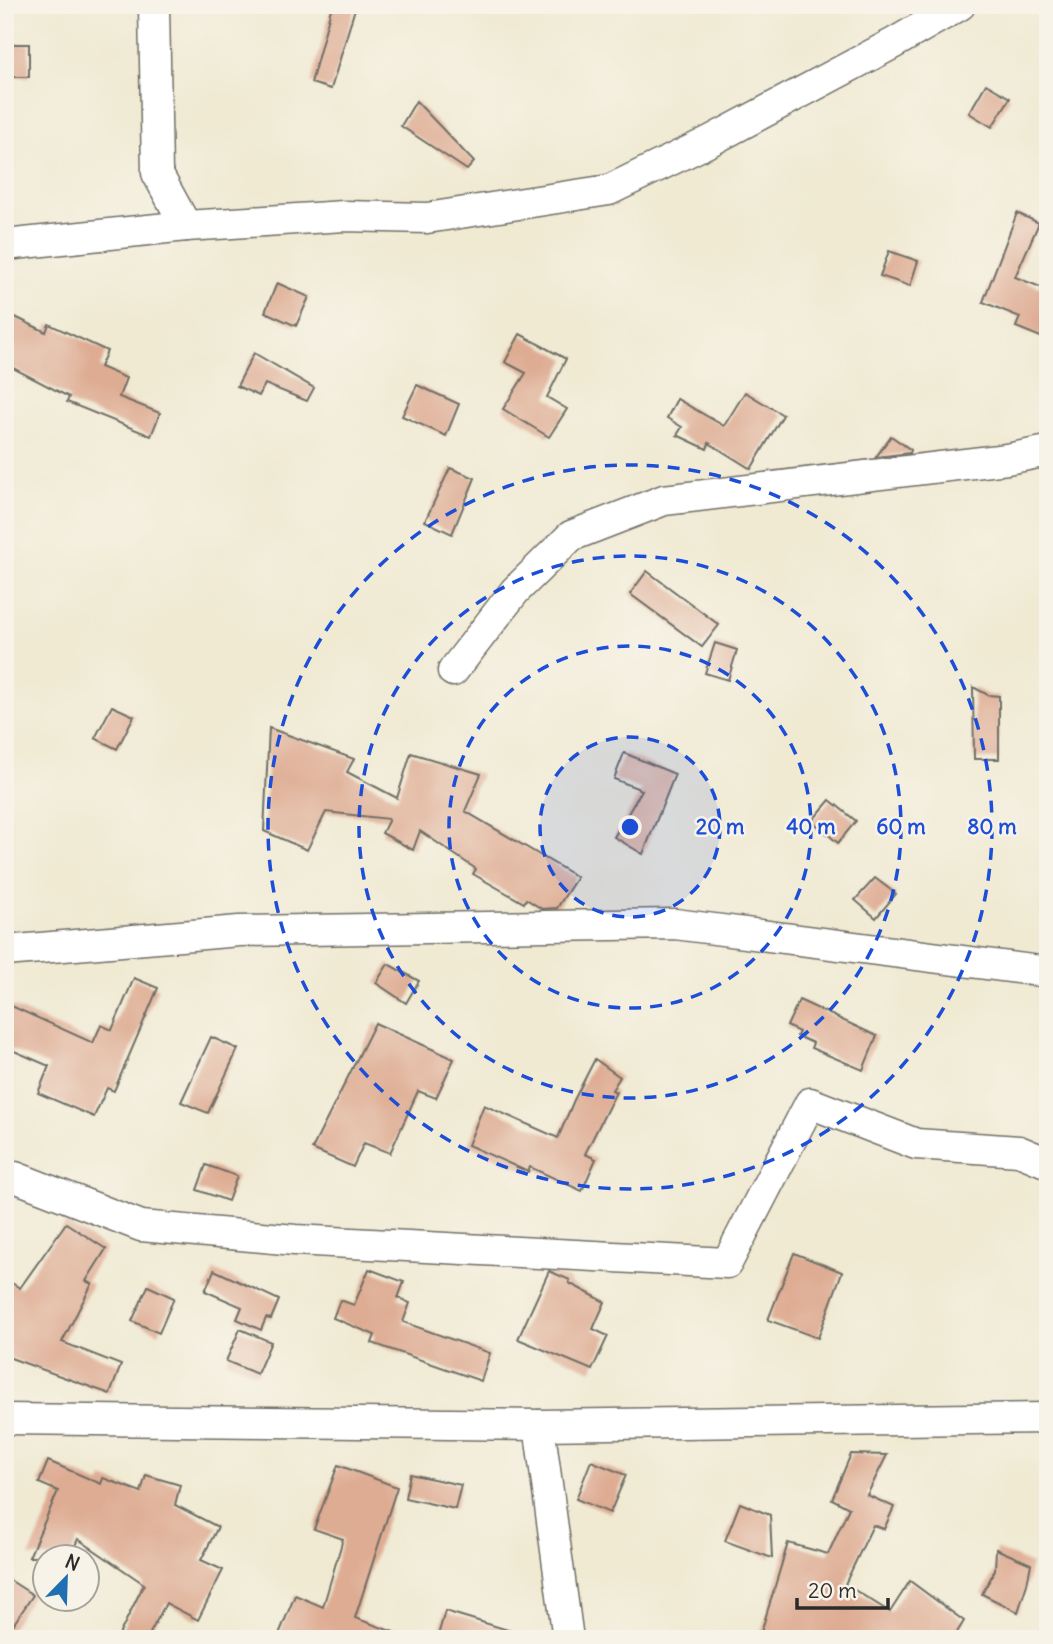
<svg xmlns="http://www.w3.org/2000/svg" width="1053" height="1644" font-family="Delius,sans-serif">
  <rect width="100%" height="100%" fill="#f7f3e8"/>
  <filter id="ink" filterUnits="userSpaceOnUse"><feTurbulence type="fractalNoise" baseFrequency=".0143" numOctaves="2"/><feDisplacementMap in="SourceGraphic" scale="14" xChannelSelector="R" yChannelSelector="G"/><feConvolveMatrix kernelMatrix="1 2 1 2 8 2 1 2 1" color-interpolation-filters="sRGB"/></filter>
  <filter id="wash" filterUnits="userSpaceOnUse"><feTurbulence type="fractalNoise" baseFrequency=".00686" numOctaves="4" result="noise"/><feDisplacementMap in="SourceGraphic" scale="28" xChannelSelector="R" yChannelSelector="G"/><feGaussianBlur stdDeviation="1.57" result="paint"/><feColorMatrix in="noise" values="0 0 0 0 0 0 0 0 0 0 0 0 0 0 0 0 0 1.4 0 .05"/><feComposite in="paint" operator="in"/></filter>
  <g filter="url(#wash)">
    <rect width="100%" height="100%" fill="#f0ead3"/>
    <g id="blocks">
      <!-- building -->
      <g fill="#deac93">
        <polygon points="332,5 356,5 331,89 311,83"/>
        <rect x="5" y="44" width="24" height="33"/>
        <polygon points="986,84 1010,98 992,127 969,113"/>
        <polygon points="416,101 474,162 467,170 401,126"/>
        <polygon points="1017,213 1039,223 1015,277 1048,290 1048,340 1016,327 1020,317 983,302"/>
        <polygon points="889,251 918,261 910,286 880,276"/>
        <polygon points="277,283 309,297 296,326 265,312"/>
        <polygon points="5,312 46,332 49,324 107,351 100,367 126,378 119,397 160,413 151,436 67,402 69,397 5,364"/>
        <polygon points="520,334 566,359 547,397 567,409 549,437 503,409 526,373 505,362"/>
        <polygon points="254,353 314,388 307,401 265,384 259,396 237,386"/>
        <polygon points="417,385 459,404 446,436 402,416"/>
        <polygon points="745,392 783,415 751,469 709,443 707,449 677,435 682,427 667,418 677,399 724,426"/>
        <polygon points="891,436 911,450 910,453 876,457"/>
        <polygon points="450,468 475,478 452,534 425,521"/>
        <polygon points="647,571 719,625 702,647 630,594"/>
        <polygon points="715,643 737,650 728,680 705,673"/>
        <polygon points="973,687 988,695 999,696 999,759 974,759"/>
        <polygon points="112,706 134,716 117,749 95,738"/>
        <polygon points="269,728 354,759 347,772 397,798 411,753 481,774 465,811 577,877 557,908 542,909 526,899 524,903 473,874 476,869 420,831 413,850 382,833 389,819 326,812 307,850 264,831"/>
        <polygon points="624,753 675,774 643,854 614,837 642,790 614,779"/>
        <polygon points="830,800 856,821 838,843 812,821"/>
        <polygon points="875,878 896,894 876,918 855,900"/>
        <polygon points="388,964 419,981 406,1003 376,983"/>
        <polygon points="134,978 158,988 114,1091 107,1088 94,1117 38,1093 49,1066 5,1047 5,1003 93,1043 101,1025 112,1030"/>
        <polygon points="799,1000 877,1036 863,1070 811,1048 813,1043 797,1036 799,1032 787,1026"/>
        <polygon points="375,1023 454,1059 436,1098 418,1091 390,1153 364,1143 353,1167 312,1149"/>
        <polygon points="211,1037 238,1049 208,1113 181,1102"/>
        <polygon points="595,1059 620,1077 612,1090 616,1092 585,1154 596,1159 582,1191 530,1167 528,1172 468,1145 484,1105 558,1138 574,1100"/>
        <polygon points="206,1165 237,1176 228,1201 197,1190"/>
        <polygon points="66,1223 106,1249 86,1281 92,1284 62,1342 121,1365 110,1394 5,1356 5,1279 20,1288"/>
        <polygon points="794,1253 842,1272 818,1338 768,1320"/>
        <polygon points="369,1269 404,1282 398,1298 410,1303 403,1322 490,1353 481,1381 372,1343 375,1335 333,1318 340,1300 354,1305"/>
        <polygon points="214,1270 279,1300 271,1319 266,1318 261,1330 237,1319 242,1307 205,1291"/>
        <polygon points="549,1271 570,1280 569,1283 605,1302 593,1329 608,1336 592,1370 518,1339"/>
        <polygon points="148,1286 174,1298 159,1333 132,1321"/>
        <polygon points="240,1329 271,1342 257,1374 226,1361"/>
        <polygon points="851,1454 887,1455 867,1495 894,1507 884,1529 873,1525 845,1584 890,1612 910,1581 964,1621 953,1639 759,1639 788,1543 828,1554 849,1508 832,1499"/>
        <polygon points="48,1461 101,1484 103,1478 141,1492 146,1475 180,1485 175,1505 218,1527 201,1560 223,1570 198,1620 166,1603 147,1639 117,1639 144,1584 78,1539 70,1557 29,1557 58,1491 39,1483"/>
        <polygon points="591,1461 626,1475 610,1513 576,1499"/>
        <polygon points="338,1465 397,1487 355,1618 405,1636 404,1639 277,1639 295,1595 323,1607 343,1539 314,1529"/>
        <polygon points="410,1474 461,1485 455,1509 405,1498"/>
        <polygon points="740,1503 770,1515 772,1558 725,1541"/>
        <polygon points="996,1549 1031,1564 1027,1584 1018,1612 982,1594 995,1570"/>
        <polygon points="5,1577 33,1595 5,1637"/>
        <polygon points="445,1611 518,1633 517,1639 437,1639"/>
      </g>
    </g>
  </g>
  <g filter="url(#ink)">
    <use href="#blocks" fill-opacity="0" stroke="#706e66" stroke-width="2"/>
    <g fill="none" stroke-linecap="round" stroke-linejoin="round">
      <defs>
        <g id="minor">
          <polyline points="154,5 157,173 186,226 344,216 427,218 609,190 710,141 894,43 960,5"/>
          <polyline points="5,245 186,226"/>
          <polyline points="453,671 515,591 571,536 664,500 1007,459 1048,451"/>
          <polyline points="5,951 239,931 675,924 1048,972"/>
          <polyline points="15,1177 141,1226 295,1240 727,1263 810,1103 916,1144 1019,1151 1048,1163"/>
          <polyline points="5,1419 539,1425 1048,1418"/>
          <polyline points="539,1425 568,1639"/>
        </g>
      </defs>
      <!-- minor casing -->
      <use href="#minor" stroke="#706e66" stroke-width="33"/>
      <!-- minor -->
      <use href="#minor" stroke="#fff" stroke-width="30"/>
    </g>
  </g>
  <!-- distance rings -->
  <circle cx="630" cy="827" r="90" fill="#1d4ed8" fill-opacity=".12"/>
  <g fill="none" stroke="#1d4ed8" stroke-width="3.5" stroke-dasharray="12 9">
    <circle cx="630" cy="827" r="90"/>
    <circle cx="630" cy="827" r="181"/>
    <circle cx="630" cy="827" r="271"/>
    <circle cx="630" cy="827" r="362"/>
  </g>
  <circle cx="630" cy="827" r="10" fill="#1d4ed8" stroke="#f7f3e8" stroke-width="3.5"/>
  <g font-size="21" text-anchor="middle" font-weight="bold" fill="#1d4ed8" stroke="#f7f3e8" stroke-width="5" stroke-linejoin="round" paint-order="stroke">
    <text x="720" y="834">20 m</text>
    <text x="811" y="834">40 m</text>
    <text x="901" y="834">60 m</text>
    <text x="992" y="834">80 m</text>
  </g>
  <!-- margin -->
  <rect width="1053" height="1644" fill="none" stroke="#f7f3e8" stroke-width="28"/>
  <!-- north arrow -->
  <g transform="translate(66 1578) rotate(23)"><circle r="33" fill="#f7f3e8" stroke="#a5a39c" stroke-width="2"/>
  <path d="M0-5L12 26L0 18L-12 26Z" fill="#1f6fb2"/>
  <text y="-10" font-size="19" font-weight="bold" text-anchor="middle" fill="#2b2b2b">N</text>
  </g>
  <!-- scale -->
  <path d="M797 1598v10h91v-10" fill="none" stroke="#2b2b2b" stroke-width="3.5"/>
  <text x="808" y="1598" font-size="21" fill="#2b2b2b" stroke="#f7f3e8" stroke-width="5" paint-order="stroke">20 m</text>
</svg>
